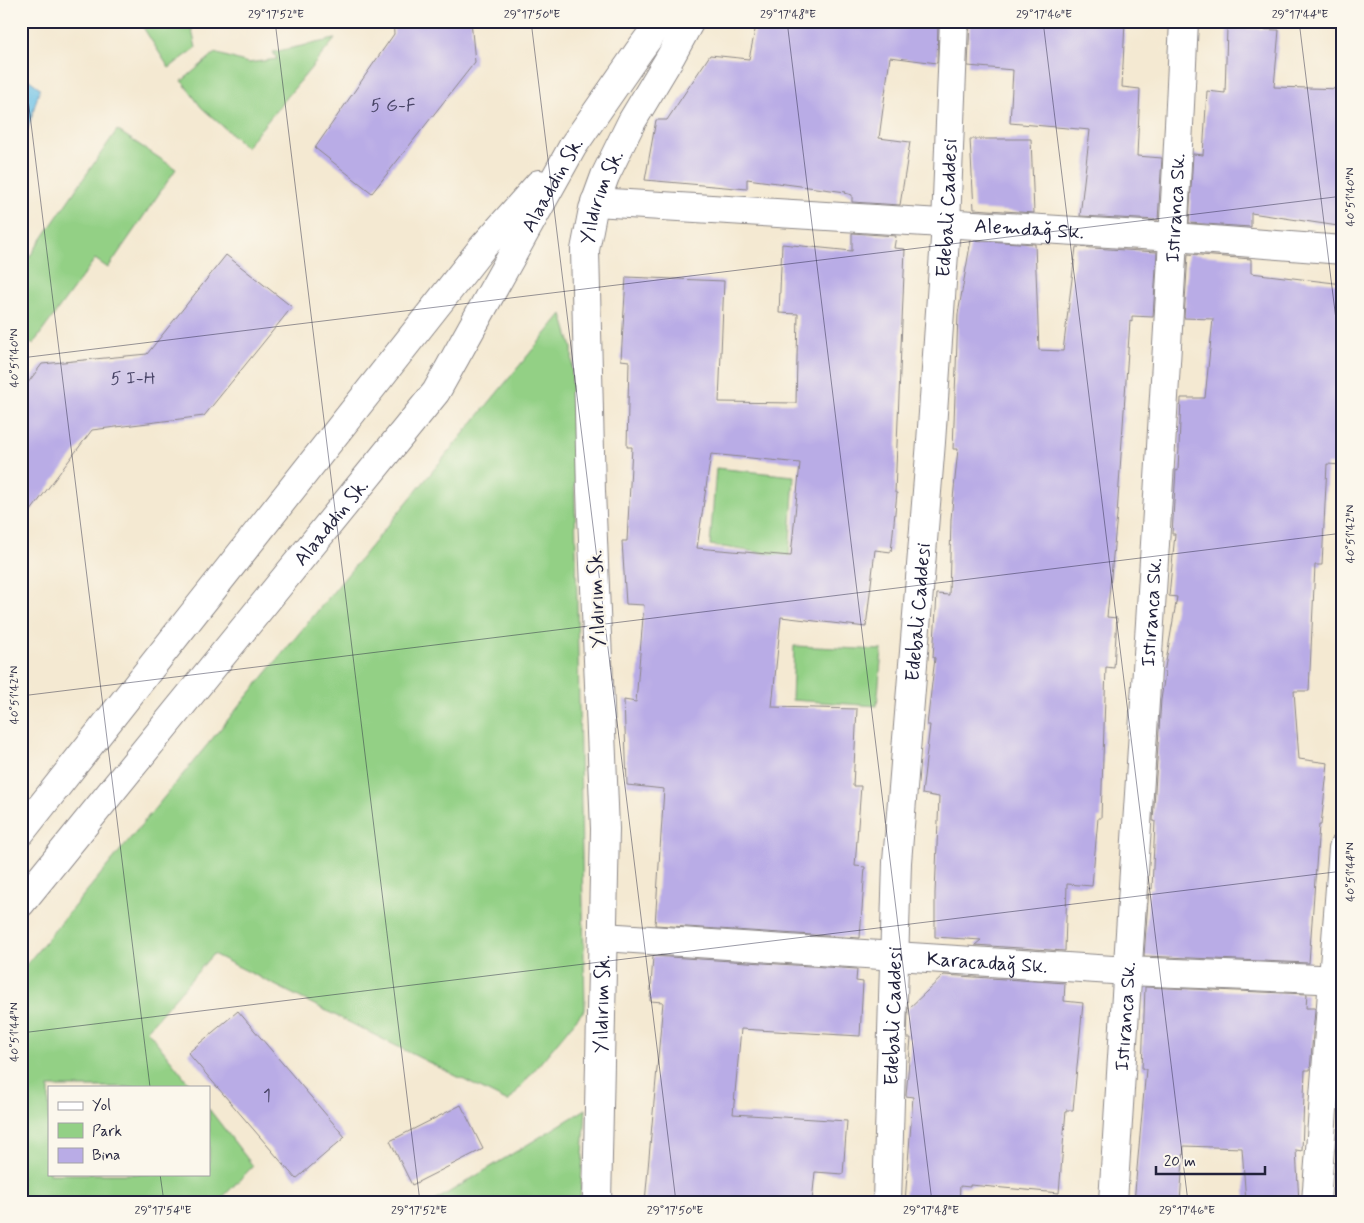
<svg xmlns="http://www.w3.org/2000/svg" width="1364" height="1223" font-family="Mynerve,sans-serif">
  <rect width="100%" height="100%" fill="#fbf7ec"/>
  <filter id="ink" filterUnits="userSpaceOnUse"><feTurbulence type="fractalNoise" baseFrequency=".02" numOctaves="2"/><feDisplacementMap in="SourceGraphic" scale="10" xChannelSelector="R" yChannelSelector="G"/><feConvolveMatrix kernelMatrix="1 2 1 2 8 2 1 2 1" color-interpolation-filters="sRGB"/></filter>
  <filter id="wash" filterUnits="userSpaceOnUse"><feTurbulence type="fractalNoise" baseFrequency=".0096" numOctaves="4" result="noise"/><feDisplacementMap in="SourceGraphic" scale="20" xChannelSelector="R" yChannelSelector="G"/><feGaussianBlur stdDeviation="1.12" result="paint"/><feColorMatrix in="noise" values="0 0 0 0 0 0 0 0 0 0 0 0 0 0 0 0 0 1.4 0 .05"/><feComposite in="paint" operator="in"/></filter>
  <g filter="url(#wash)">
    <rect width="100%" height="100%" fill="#f4e9d2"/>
    <!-- green -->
    <g fill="#93d085" stroke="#5a7960">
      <polygon points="139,21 190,21 196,48 169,68"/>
      <polygon points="335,39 246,147 201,107 182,81 215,53 248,63 277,59 273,52"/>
      <polygon points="117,130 176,169 108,268 95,259 33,344 21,336 21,269"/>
      <polygon points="562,314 572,348 585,1009 508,1102 213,954 147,1030 192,1087 49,1087 49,1174 209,1174 209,1109 253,1166 218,1202 21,1202 21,971"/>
      <polygon points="716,468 794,476 789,557 710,545"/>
      <polygon points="794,646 882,650 877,706 792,700"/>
      <polygon points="586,1109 580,1202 433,1202"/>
    </g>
    <!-- water -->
    <polygon fill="#69c0e6" stroke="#467190" points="21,74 40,88 21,152"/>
    <g id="blocks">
      <!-- building -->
      <g fill="#b9ace6" fill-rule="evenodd">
        <polygon points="393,21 471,21 475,62 372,193 315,148 394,34"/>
        <polygon points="757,21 938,21 937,63 890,57 879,138 910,142 900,205 852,202 852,195 845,193 846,192 747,179 747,189 645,180 656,120 667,120 710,55 749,59"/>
        <polygon points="970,21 1125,21 1122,87 1140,89 1137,156 1162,158 1158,220 1080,216 1090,130 1010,123 1013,70 968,66"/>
        <polygon points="1227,28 1279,30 1274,87 1343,89 1343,152 1341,152 1338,226 1251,213 1251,227 1189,223 1193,154 1203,155 1207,91 1225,93"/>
        <polygon points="970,139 1031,139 1034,213 974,209"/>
        <path d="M 852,233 L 896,236 L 894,248 L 905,249 L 895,493 L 897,493 L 891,552 L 875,550 L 866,627 L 781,617 L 772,707 L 857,709 L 853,786 L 861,786 L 855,866 L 865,867 L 860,938 L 655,925 L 664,789 L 627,785 L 624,700 L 636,702 L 644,605 L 626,604 L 622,541 L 627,541 L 632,447 L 627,447 L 629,361 L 621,360 L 626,277 L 724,281 L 719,402 L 796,403 L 798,314 L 779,313 L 782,244 L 852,251 ZM 711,454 L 800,463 L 791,556 L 697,548 Z"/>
        <polygon points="971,240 1035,244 1039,350 1063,351 1076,247 1157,252 1153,317 1132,316 1132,322 1130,321 1117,515 1107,617 1117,618 1114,668 1106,667 1101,818 1098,818 1092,886 1067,884 1065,951 975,945 981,940 935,937 935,893 939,797 922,794 930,725 927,725 935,658 933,657 937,594 949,595 951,519 958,449 953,449 958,314"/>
        <polygon points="1188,254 1251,259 1251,273 1343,284 1342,465 1327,464 1322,565 1315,565 1309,691 1294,691 1299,759 1328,763 1321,825 1319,825 1309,963 1144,956 1149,888 1152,889 1155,821 1153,821 1161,700 1165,673 1164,673 1177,597 1169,596 1175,534 1172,534 1176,470 1178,471 1181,398 1205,398 1213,319 1184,318"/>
        <polygon points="226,255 292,307 204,416 92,430 21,524 21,392 42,364 147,354"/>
        <polygon points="653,956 857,969 856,981 863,982 860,1036 741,1029 733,1114 847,1121 843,1174 815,1172 812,1202 645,1202 663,1002 650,1001"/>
        <polygon points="944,975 1065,983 1064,1001 1083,1003 1073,1110 1066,1110 1059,1193 970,1185 970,1187 960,1186 959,1202 905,1202 913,1097 906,1096 911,1038 907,1038 908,1009"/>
        <polygon points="1145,987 1307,994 1306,1008 1315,1008 1315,1010 1310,1070 1305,1070 1302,1151 1296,1150 1299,1202 1246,1202 1242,1148 1184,1146 1180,1202 1134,1202 1146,1069 1142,1069"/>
        <polygon points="238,1011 345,1137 296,1179 188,1053"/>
        <polygon points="461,1105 483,1149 412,1185 390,1141"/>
      </g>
    </g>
  </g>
  <g filter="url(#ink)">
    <use href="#blocks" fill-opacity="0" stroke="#8b8686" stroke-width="1"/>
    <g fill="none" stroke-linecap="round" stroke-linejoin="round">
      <defs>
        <g id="street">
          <path id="s1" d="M 595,202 L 1174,237 L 1343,250"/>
          <path id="s2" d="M 603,937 L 1128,971 L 1343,980"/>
          <path id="s3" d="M 887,1202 L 897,862 L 931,442 L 946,224 L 954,21"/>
          <path id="s4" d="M 1113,1202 C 1137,808 1166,415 1184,21"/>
          <polyline points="1316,1202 1343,848"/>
        </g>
        <g id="secondary">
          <polyline points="21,832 482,248 539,184"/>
          <path id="s5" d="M 21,903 L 436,392 L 573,146 L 639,51 L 661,21"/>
          <path id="s6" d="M 597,1202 L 605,829 L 591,491 L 585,250 L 593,209 L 605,176 L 632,121 L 671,56 L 690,21"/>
        </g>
      </defs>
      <!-- street casing -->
      <use href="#street" stroke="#8b8686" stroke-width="30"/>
      <!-- secondary casing -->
      <use href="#secondary" stroke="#8b8686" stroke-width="30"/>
      <!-- street -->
      <use href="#street" stroke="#fff" stroke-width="28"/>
      <!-- secondary -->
      <use href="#secondary" stroke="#fff" stroke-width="28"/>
    </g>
  </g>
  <!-- ticks -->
  <path fill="none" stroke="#22223b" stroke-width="1" stroke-opacity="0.45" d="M 275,21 L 420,1202M 531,21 L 676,1202M 787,21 L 932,1202M 1043,21 L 1188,1202M 1299,21 L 1343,376M 21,42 L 150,1087M 21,358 L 1343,196M 21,696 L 1343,533M 21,1033 L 1343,871M 160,1174 L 164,1202"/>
  <g text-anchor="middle" stroke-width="5" stroke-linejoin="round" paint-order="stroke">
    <!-- number labels -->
    <g font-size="18" fill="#484466">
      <text x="393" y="111">5 G-F</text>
      <text x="133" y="384">5 I-H</text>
      <text x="267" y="1101">1</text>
    </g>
    <!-- street labels -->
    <g font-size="20" fill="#22223b" stroke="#fbf7ec">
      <text dy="7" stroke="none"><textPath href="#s6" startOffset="1008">Yıldırım Sk.</textPath></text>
      <text dy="7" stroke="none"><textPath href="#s5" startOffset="896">Alaaddin Sk.</textPath></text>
      <text dy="7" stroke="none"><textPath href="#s3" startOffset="996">Edebali Caddesi</textPath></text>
      <text dy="7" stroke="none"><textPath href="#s4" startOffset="996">Istıranca Sk.</textPath></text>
      <text dy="7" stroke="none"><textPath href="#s1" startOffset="435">Alemdağ Sk.</textPath></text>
      <text dy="7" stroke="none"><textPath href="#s5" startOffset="491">Alaaddin Sk.</textPath></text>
      <text transform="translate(596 599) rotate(-92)" y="7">Yıldırım Sk.</text>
      <text dy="7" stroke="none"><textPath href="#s3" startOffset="591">Edebali Caddesi</textPath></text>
      <text dy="7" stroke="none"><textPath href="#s4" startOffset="591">Istıranca Sk.</textPath></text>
      <text dy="7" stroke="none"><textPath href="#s2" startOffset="385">Karacadağ Sk.</textPath></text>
      <text dy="7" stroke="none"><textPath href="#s6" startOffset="198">Yıldırım Sk.</textPath></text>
      <text dy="7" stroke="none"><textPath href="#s3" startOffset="186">Edebali Caddesi</textPath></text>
      <text dy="7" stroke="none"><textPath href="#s4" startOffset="186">Istıranca Sk.</textPath></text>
    </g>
  </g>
  <!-- margin -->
  <rect width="1364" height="1223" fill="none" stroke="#fbf7ec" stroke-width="55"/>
  <!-- legend -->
  <rect x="48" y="1086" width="162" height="90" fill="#fbf7ec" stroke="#a4a2a5"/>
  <rect x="58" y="1102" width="25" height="8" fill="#ffffff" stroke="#a4a2a5"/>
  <text x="92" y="1110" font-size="15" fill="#22223b">Yol</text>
  <rect x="58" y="1123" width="25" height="15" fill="#93d085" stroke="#a4a2a5"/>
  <text x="92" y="1136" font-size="15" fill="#22223b">Park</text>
  <rect x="58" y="1148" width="25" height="15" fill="#b9ace6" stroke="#a4a2a5"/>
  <text x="92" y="1160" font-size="15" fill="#22223b">Bina</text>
  <!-- scale -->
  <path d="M1156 1166v8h109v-8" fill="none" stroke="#22223b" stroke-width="2.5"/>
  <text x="1164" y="1166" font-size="15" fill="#22223b" stroke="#fbf7ec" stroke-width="4" paint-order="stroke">20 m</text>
  <rect x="28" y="28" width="1308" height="1168" fill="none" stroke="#22223b" stroke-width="2"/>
  <g font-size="12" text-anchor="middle" fill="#22223b">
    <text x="276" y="18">29°17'52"E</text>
    <text x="532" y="18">29°17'50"E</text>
    <text x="788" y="18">29°17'48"E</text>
    <text x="1044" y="18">29°17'46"E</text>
    <text x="1300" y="18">29°17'44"E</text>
    <text transform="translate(1350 197) rotate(-90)" y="4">40°51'40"N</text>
    <text transform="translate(14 358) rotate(-90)" y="4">40°51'40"N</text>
    <text transform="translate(1350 534) rotate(-90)" y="4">40°51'42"N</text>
    <text transform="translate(14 695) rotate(-90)" y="4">40°51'42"N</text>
    <text transform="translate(1350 872) rotate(-90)" y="4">40°51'44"N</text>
    <text transform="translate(14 1032) rotate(-90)" y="4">40°51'44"N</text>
    <text x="163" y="1214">29°17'54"E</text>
    <text x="419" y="1214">29°17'52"E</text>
    <text x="675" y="1214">29°17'50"E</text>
    <text x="931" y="1214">29°17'48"E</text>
    <text x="1187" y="1214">29°17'46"E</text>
  </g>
</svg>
